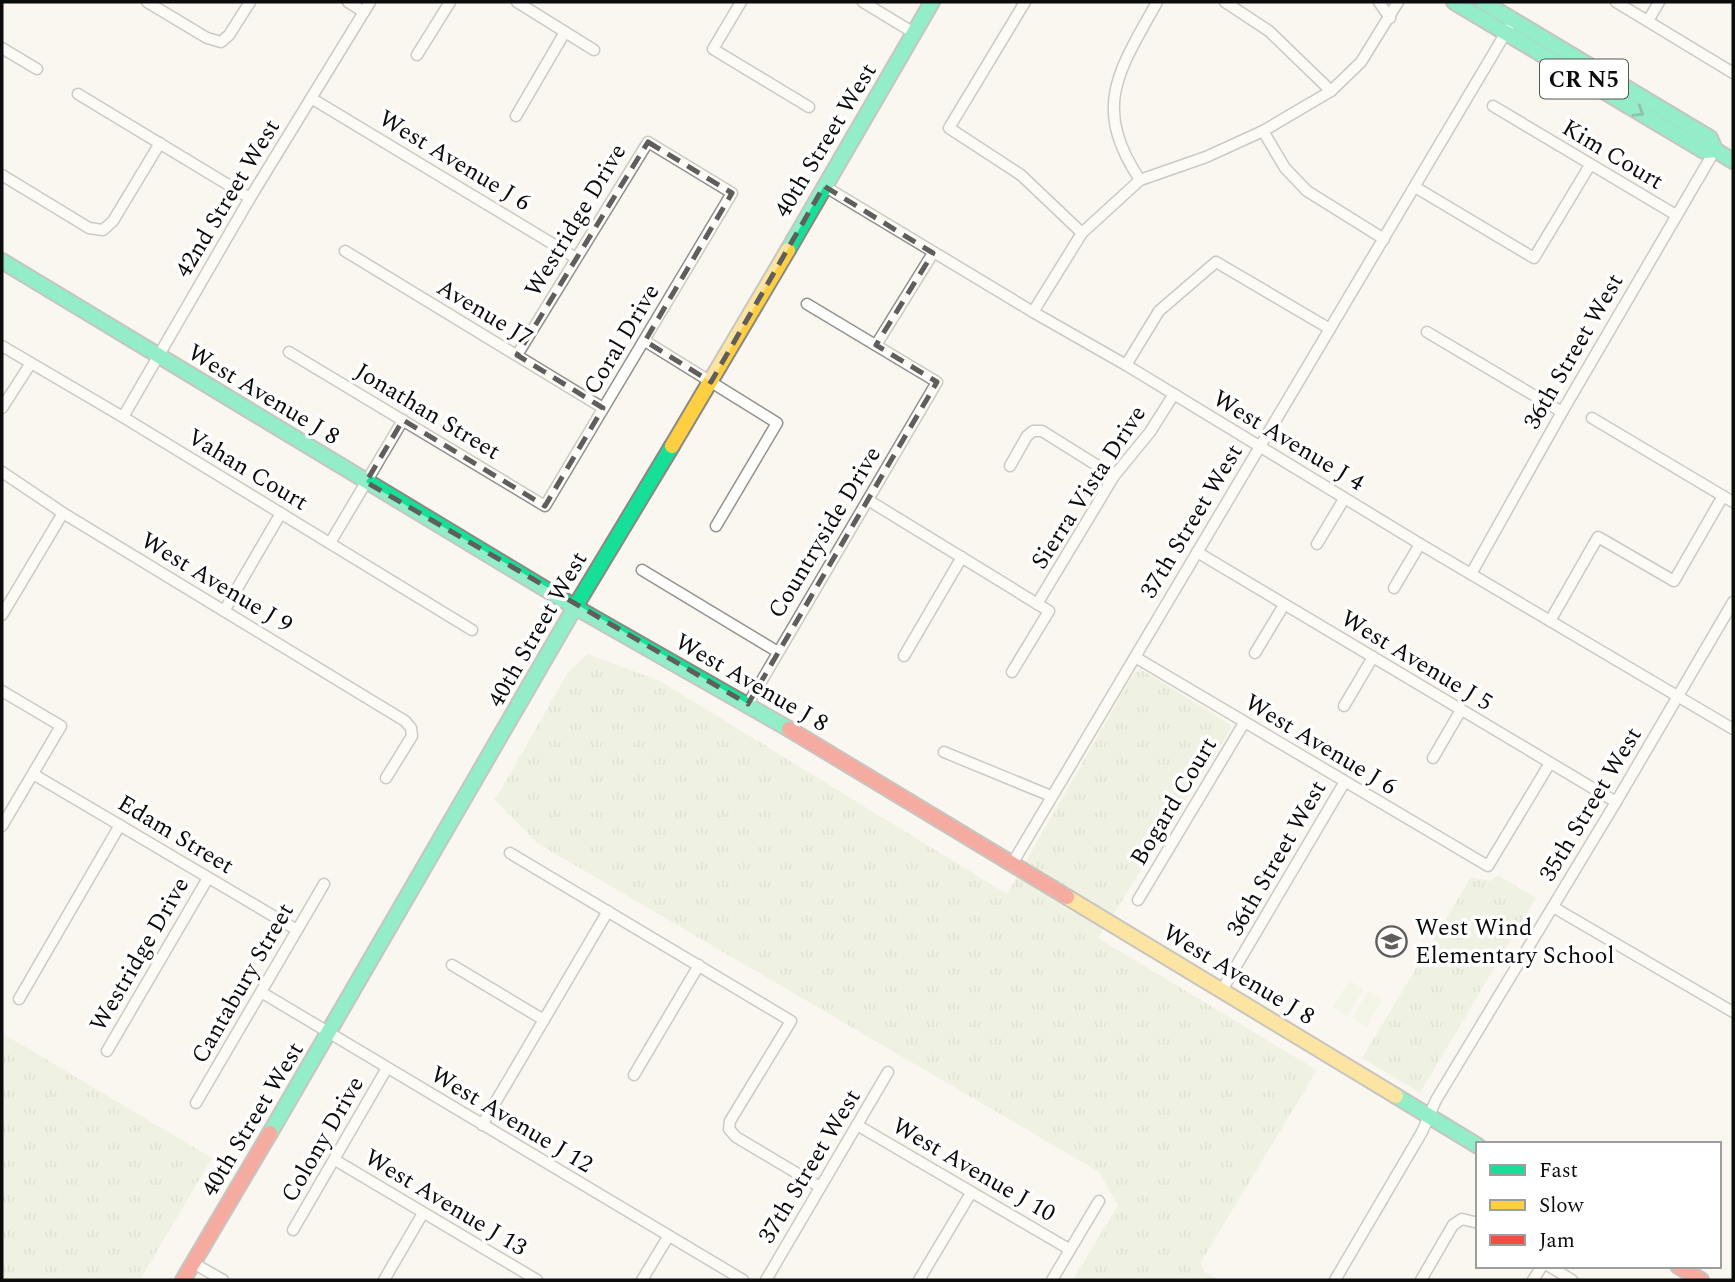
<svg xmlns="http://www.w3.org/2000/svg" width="1735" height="1282" font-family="Spectral,serif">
  <defs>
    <pattern id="grass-tufts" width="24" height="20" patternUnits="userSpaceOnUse" patternTransform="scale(1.75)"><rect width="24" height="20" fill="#e3ecd3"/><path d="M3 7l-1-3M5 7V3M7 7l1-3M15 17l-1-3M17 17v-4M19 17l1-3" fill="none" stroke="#c2c9b4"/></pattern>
  </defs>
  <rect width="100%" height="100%" fill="#faf7f0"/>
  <!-- grass -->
  <g fill="url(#grass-tufts)">
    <polygon points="588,654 660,681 1007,894 1134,673 1140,670 1145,672 1230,724 1231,729 1098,938 1317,1070 1201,1262 1204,1271 1219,1280 1073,1280 1118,1205 1099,1172 537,843 495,800 568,672"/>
    <polygon points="1498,875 1536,898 1420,1093 1362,1058 1471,877 1490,881"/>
    <polygon points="2,1033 212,1158 140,1280 2,1280"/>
  </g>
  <!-- pitch -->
  <g fill="#ecf1dc">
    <polygon points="1349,980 1364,989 1348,1016 1333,1007"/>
    <polygon points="1368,990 1383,999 1367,1027 1352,1018"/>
  </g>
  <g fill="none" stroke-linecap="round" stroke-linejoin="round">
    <defs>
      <g id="street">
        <polyline points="147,2 207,38 221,42 229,35 250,2"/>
        <polyline points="348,2 364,12"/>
        <polyline points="517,2 594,50"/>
        <polyline points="741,2 713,49 809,107"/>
        <polyline points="863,2 914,33"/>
        <polyline points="1025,2 949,128 1021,175 1082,233"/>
        <polyline points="1225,2 1269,31 1331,91"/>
        <polyline points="1379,2 1390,18"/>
        <polyline points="1616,2 1733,73"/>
        <polyline points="1648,21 1659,2"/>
        <polyline points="2,48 37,69"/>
        <polyline points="417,55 450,2"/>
        <polyline points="78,94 250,198"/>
        <polyline points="311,98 576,258"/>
        <polyline points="1493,106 1676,215"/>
        <polyline points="516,116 565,32"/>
        <polyline points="1263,131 1285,168 1307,191 1384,239"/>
        <polyline points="2,175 89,228 103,230 113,221 160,143"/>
        <path d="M 1140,180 C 1091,106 1119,71 1157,2"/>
        <polyline points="824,186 1033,312 1126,365 1420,544 1733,729"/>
        <polyline points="1415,187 1534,258 1590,165"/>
        <polyline points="345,251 603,408"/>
        <polyline points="1033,312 1082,233 1140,180 1206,157 1263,131 1331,91 1361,62 1398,2"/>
        <polyline points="1427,332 1562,412"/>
        <polyline points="645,341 777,423 716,526"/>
        <polyline points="876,345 933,253"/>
        <polyline points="2,346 123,417 472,630"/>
        <polyline points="289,352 545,506 732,193 648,142 517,355"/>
        <polyline points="1126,365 1159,311 1216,262 1330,329"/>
        <polyline points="2,408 31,363"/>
        <polyline points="123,417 250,198 370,2"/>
        <polyline points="1592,418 1733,502"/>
        <polyline points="1010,466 1027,436 1033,431 1042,431 1114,476"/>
        <polyline points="2,472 63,513 405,721 411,728 412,736 386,778"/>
        <polyline points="868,500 1049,611 1012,672"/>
        <polyline points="330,543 403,420"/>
        <polyline points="1317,544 1344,499"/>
        <polyline points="1197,552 1616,802"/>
        <polyline points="642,570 778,652"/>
        <polyline points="1471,574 1562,412 1715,150"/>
        <polyline points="1394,588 1420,544"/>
        <polyline points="1037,604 1114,476 1150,432 1174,394"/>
        <polyline points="224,611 281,513"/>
        <polyline points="2,615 63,513"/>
        <polyline points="1550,621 1598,537 1674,581 1723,496"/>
        <polyline points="1255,653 1284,605"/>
        <polyline points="904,656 962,557"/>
        <polyline points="1135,657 1488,866 1550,763"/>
        <polyline points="2,691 61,726 2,826"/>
        <polyline points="748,704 937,382 807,304"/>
        <polyline points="1344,706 1373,657"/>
        <polyline points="944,752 1051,796"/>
        <polyline points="1433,758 1461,710"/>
        <polyline points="33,774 297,930"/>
        <polyline points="510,853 791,1021 730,1121 729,1129 736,1137 820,1187"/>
        <polyline points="1012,864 1508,29"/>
        <polyline points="1138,900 1244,723"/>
        <polyline points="1553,907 1733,1012"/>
        <polyline points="452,965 544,1020"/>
        <polyline points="1222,990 1344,783"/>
        <polyline points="261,992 743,1280"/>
        <polyline points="19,999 120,825"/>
        <polyline points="107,1051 208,878"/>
        <polyline points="634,1075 699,965"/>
        <polyline points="196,1103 324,884"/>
        <polyline points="482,1125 608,911"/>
        <polyline points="857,1125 1069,1249"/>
        <polyline points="335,1160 537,1280"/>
        <polyline points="293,1230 387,1068"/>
        <polyline points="193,1263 223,1280"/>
        <polyline points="1549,1266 1572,1280"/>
        <polyline points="384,1280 423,1213"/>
        <polyline points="642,1280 668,1237"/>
        <polyline points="766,1280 888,1072"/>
        <polyline points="919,1280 971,1193"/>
        <polyline points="1052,1280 1099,1201"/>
        <polyline points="1335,1280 1422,1132 1436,1100 1616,802 1733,602"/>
        <polyline points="1421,1280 1453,1225 1462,1219 1478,1223"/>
        <polyline points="1533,1280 1542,1266"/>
      </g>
      <g id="fast">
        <polyline points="1454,2 1704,151 1715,150 1733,161"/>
        <polyline points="1483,2 1710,138 1715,150"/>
        <polyline points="788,250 932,2"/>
        <polyline points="2,261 575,607 789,729"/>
        <polyline points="1396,1096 1478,1146"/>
        <polyline points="270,1133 575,607 672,446"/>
      </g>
      <g id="slow">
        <polyline points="672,446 788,250"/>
        <polyline points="1067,897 1396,1096"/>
      </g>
      <g id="jam">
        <polyline points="789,729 1067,897"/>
        <polyline points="1678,1266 1701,1280"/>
        <polyline points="183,1280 270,1133"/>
      </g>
    </defs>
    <!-- street casing -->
    <use href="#street" stroke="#93928f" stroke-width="13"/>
    <!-- fast casing -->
    <use href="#fast" stroke="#8a8885" stroke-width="18"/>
    <!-- slow casing -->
    <use href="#slow" stroke="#8a8885" stroke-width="18"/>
    <!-- jam casing -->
    <use href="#jam" stroke="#8a8885" stroke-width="18"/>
    <!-- street -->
    <use href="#street" stroke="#fefefd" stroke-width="10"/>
    <!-- fast -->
    <use href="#fast" stroke="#16e098" stroke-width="14"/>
    <!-- slow -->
    <use href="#slow" stroke="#ffcf43" stroke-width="14"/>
    <!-- jam -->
    <use href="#jam" stroke="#f24e42" stroke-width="14"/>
  </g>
  <!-- one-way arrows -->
  <defs><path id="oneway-chevron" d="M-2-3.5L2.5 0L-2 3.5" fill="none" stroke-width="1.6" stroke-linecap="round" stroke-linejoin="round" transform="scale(1.75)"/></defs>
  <use stroke="#128159" href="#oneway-chevron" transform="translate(1639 112) rotate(31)"/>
  <!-- marked area -->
  <path d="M0 0H1735V1282H0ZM 648,142 L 732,193 L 645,341 L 711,382 L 824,186 L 933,253 L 876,345 L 937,382 L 748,704 L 366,482 L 403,420 L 545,506 L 603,408 L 517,355 Z" fill="#faf7f0" fill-opacity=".55" fill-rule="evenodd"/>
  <path fill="none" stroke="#5f5e5c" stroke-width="5" stroke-dasharray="14 9" stroke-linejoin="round" d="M 648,142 L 732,193 L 645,341 L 711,382 L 824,186 L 933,253 L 876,345 L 937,382 L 748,704 L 366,482 L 403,420 L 545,506 L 603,408 L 517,355 Z"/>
  <!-- icons -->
  <defs>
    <symbol id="school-ring" viewBox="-11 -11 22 22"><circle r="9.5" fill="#fff" stroke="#5f5e5c" stroke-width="1.5"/><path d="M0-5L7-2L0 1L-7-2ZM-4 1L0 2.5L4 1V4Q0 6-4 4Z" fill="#5f5e5c"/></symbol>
  </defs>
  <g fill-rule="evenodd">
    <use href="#school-ring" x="1374" y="924" width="35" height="35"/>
  </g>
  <g text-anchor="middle" stroke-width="7" stroke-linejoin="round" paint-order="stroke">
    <!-- shield labels -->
    <rect fill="#fff" stroke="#555" stroke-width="2" x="1540" y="59.5" width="88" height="39" rx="5"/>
    <g font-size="23" font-weight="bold" fill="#0c0c0c">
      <text x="1584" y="87">CR N5</text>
    </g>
    <!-- street labels -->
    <g font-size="24" fill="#0c0c0c" stroke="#fff">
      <text transform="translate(825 140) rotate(-59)" y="8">40th Street West</text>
      <text transform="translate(1613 154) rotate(31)" y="8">Kim Court</text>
      <text transform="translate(455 160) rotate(31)" y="8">West Avenue J 6</text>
      <text transform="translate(227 198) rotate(-59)" y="8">42nd Street West</text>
      <text transform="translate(575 220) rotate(-59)" y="8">Westridge Drive</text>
      <text transform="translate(485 312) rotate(31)" y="8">Avenue J7</text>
      <text transform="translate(621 339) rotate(-59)" y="8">Coral Drive</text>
      <text transform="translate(1573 351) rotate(-60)" y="8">36th Street West</text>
      <text transform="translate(264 394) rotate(31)" y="8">West Avenue J 8</text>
      <text transform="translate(428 411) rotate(31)" y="8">Jonathan Street</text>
      <text transform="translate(1289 440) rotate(31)" y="8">West Avenue J 4</text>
      <text transform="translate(248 469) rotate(31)" y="8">Vahan Court</text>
      <text transform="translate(1088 487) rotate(-57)" y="8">Sierra Vista Drive</text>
      <text transform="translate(1191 521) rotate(-59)" y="8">37th Street West</text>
      <text transform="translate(824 532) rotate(-59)" y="8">Countryside Drive</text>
      <text transform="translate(217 582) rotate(31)" y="8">West Avenue J 9</text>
      <text transform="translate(537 629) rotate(-60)" y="8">40th Street West</text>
      <text transform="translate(1417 660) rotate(31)" y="8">West Avenue J 5</text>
      <text transform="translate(752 682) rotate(30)" y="8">West Avenue J 8</text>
      <text transform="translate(1321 744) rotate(31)" y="8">West Avenue J 6</text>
      <text transform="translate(1173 801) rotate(-59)" y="8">Bogard Court</text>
      <text transform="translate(1590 804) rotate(-59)" y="8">35th Street West</text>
      <text transform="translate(176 834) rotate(31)" y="8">Edam Street</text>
      <text transform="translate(1276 858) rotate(-60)" y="8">36th Street West</text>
      <text transform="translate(139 954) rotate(-60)" y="8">Westridge Drive</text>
      <text transform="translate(1239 974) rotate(31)" y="8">West Avenue J 8</text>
      <text transform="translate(242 983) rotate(-60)" y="8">Cantabury Street</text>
      <text transform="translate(252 1119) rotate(-59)" y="8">40th Street West</text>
      <text transform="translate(512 1119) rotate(31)" y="8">West Avenue J 12</text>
      <text transform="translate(322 1139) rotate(-60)" y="8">Colony Drive</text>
      <text transform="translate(809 1166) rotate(-59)" y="8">37th Street West</text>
      <text transform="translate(974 1169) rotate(30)" y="8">West Avenue J 10</text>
      <text transform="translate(446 1202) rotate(31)" y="8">West Avenue J 13</text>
    </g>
    <!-- poi labels -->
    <g font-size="24" fill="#0c0c0c" stroke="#fff" text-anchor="start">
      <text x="1415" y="935">West Wind<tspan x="1415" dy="28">Elementary School</tspan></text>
    </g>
  </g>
  <!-- border -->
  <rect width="1735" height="1282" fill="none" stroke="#0c0c0c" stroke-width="7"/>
  <!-- legend -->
  <rect x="1476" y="1142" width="245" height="126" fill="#ffffff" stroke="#9e9e9e" stroke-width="2"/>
  <rect x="1490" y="1165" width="35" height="10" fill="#16e098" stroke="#9e9e9e" stroke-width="2"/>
  <text x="1539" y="1177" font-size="21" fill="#0c0c0c">Fast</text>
  <rect x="1490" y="1200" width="35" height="10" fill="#ffcf43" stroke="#9e9e9e" stroke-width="2"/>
  <text x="1539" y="1212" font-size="21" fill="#0c0c0c">Slow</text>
  <rect x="1490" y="1235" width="35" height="10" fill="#f24e42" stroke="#9e9e9e" stroke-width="2"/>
  <text x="1539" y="1247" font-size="21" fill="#0c0c0c">Jam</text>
</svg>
